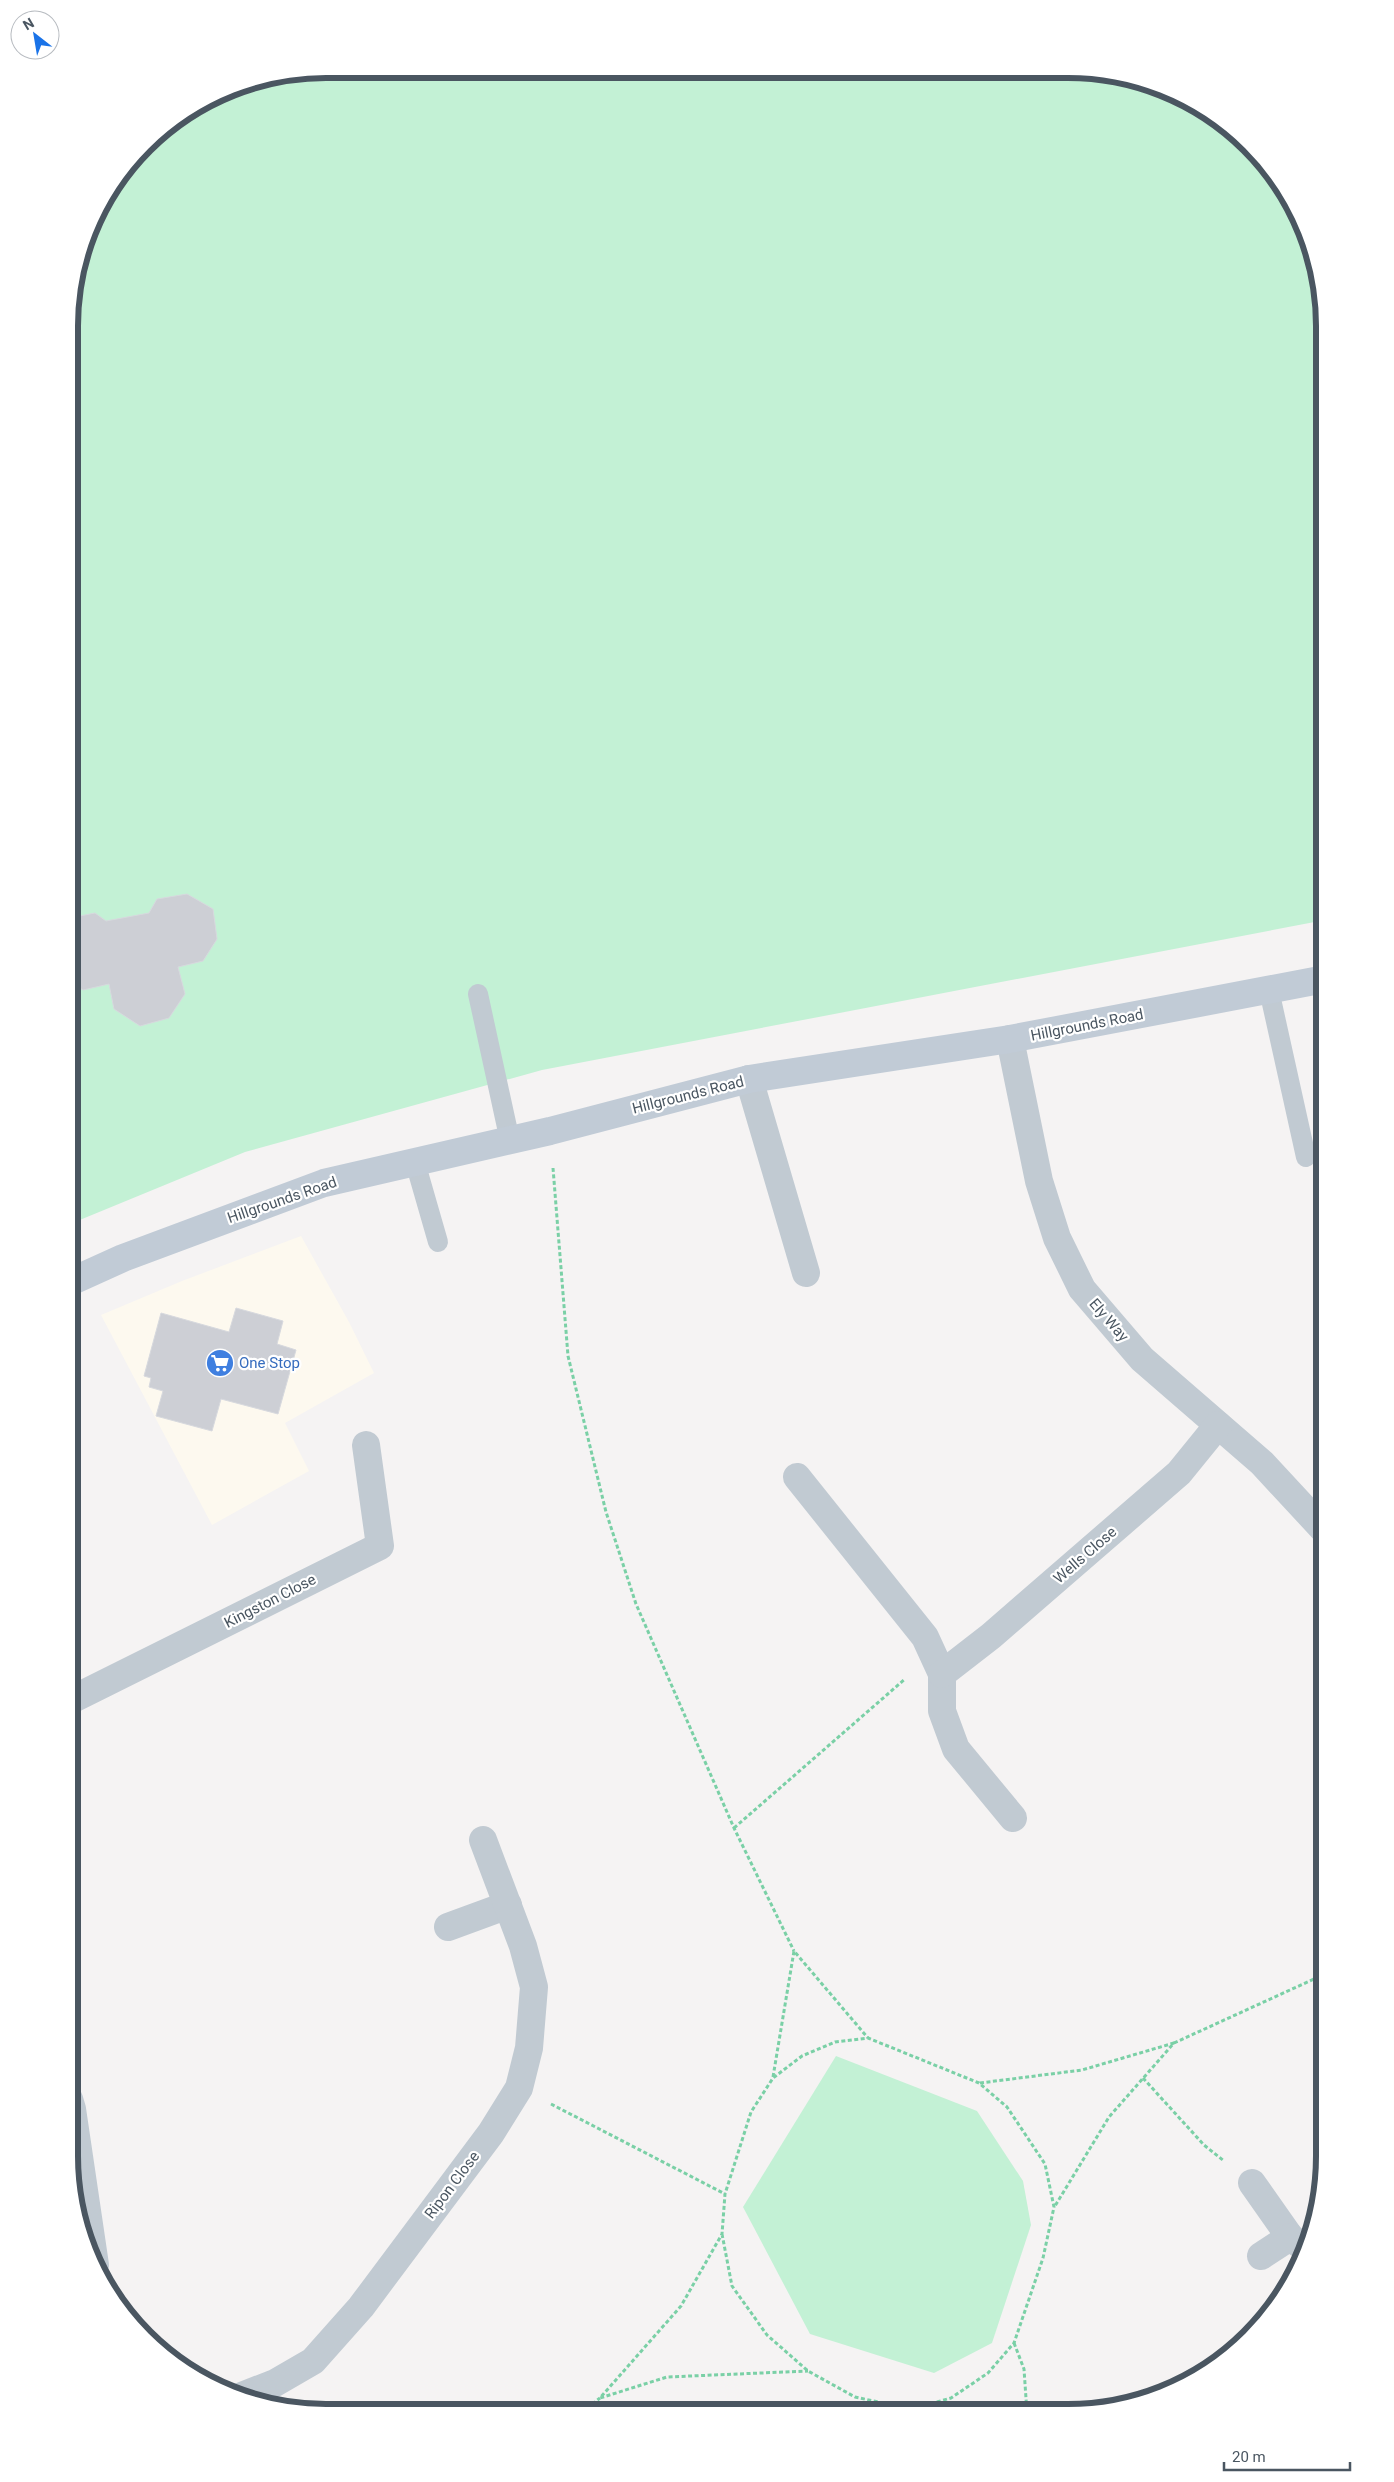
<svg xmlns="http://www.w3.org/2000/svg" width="1394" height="2482" font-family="Roboto,sans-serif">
  <rect width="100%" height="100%" fill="#f5f3f3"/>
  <!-- commercial -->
  <polygon fill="#fdf9ef" points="301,1236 349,1322 374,1373 285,1423 309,1471 212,1525 101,1315 182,1281"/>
  <!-- park -->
  <g fill="#c3f1d5">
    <polygon points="325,69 1118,74 1182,95 1238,132 1282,183 1312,243 1325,325 1325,920 542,1070 245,1152 70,1224 71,292 95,212 156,133 227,88"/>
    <polygon points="836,2056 977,2111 1023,2181 1031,2225 992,2343 934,2373 810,2334 743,2207"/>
  </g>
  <!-- building -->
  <g fill="#cdcfd5" stroke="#d7d9de">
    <polygon points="187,894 213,909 217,939 203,961 178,967 185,994 169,1018 140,1026 114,1009 109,984 83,990 70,982 70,918 95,913 106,921 149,913 157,899"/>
    <polygon points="236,1308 283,1321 277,1344 296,1350 278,1414 221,1399 212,1431 156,1416 163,1391 149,1387 151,1378 144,1376 161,1313 229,1332"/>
  </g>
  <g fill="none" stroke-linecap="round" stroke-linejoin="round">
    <!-- path -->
    <g stroke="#7ad0a6" stroke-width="3" stroke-dasharray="4 2.5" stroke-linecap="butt">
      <polyline points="553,1168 568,1356 606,1512 636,1604 734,1828 794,1951"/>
      <polyline points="734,1828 905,1679"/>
      <polyline points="1174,2043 1325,1974"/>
      <polyline points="773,2077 794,1951 868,2038"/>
      <polyline points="1143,2078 1204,2145 1224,2161"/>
      <polyline points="980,2083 1082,2070 1174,2043 1109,2117 1055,2206"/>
      <polyline points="551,2104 725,2194"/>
      <polyline points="722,2234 732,2286 767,2335 808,2371 855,2397 911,2409 951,2398 988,2373 1014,2343 1043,2258 1054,2207 1045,2164 1007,2107 979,2083 868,2038 835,2042 802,2056 773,2078 751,2112 725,2194 722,2234 681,2306 600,2398 667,2377 808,2371"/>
      <polyline points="1014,2343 1024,2369 1027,2413"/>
      <polyline points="582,2412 600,2398"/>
    </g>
    <!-- lane -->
    <g stroke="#c1cad2" stroke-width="20">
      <polyline points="1269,990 1306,1157"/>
      <polyline points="478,994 510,1141"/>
      <polyline points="415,1162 438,1242"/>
    </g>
    <!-- street -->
    <g stroke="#c1cad2" stroke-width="28">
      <polyline points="1010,1039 1039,1181 1057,1238 1082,1289 1142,1359 1262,1463 1325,1531"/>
      <polyline points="749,1079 806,1273"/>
      <polyline points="797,1477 925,1637 942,1674 942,1711 956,1749 1013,1818"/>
      <polyline points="942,1674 991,1636 1179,1473 1218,1425"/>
      <polyline points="69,1701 380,1546 366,1445"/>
      <polyline points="448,1927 508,1905"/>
      <polyline points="69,2099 72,2109 95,2265"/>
      <polyline points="1252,2183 1290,2237 1307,2250"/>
      <polyline points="1261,2256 1290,2237"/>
      <polyline points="239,2397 275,2383 313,2361 361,2307 491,2133 519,2088 529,2048 534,1987 523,1946 483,1840"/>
    </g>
    <!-- secondary -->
    <polyline stroke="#c1cbd6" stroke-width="28" points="70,1282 123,1258 324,1183 550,1131 749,1079 1010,1039 1325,979"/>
  </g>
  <!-- icons -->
  <defs>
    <symbol id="supermarket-disc" viewBox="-11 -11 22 22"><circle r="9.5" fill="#3f7fe0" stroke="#fff"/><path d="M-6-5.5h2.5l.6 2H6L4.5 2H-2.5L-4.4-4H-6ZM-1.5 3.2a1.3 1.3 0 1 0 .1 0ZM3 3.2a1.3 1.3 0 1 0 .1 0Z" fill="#fff"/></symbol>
  </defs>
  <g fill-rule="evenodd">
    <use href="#supermarket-disc" x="204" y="1347" width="32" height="32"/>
  </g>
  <g text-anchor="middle" stroke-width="4.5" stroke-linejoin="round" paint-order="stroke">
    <!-- street labels -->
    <g font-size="15" fill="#4a5661" stroke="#fff">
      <text transform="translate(1087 1025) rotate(-11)" y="5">Hillgrounds Road</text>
      <text transform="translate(688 1095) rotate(-14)" y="5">Hillgrounds Road</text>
      <text transform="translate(282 1200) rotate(-19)" y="5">Hillgrounds Road</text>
      <text transform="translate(1109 1320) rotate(49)" y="5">Ely Way</text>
      <text transform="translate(1085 1555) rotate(-41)" y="5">Wells Close</text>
      <text transform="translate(270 1601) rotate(-27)" y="5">Kingston Close</text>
      <text transform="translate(452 2185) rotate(-53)" y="5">Ripon Close</text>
    </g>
    <!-- shop labels -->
    <g font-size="15" fill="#366cbe" stroke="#fff" text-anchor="start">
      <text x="239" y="1368">One Stop</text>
    </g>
  </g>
  <!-- crop -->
  <path d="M0 0H1394V2482H0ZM326 78H1068A248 248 0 0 1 1316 326V2156A248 248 0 0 1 1068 2404H326A248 248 0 0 1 78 2156V326A248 248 0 0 1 326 78Z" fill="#fff" fill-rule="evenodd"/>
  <path fill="none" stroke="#4a5661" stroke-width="6" d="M326 78H1068A248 248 0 0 1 1316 326V2156A248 248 0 0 1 1068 2404H326A248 248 0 0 1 78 2156V326A248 248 0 0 1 326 78Z"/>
  <!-- north arrow -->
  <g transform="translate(35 35) rotate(329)"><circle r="24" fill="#ffffff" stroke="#b7bbc0"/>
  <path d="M0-4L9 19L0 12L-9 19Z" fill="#1a73e8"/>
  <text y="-8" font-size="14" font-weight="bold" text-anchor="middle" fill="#4a5661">N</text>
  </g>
  <!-- scale -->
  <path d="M1224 2462v8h126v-8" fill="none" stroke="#4a5661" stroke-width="2.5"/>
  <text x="1232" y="2462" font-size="15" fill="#4a5661" stroke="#ffffff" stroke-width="4" paint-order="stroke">20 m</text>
</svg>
